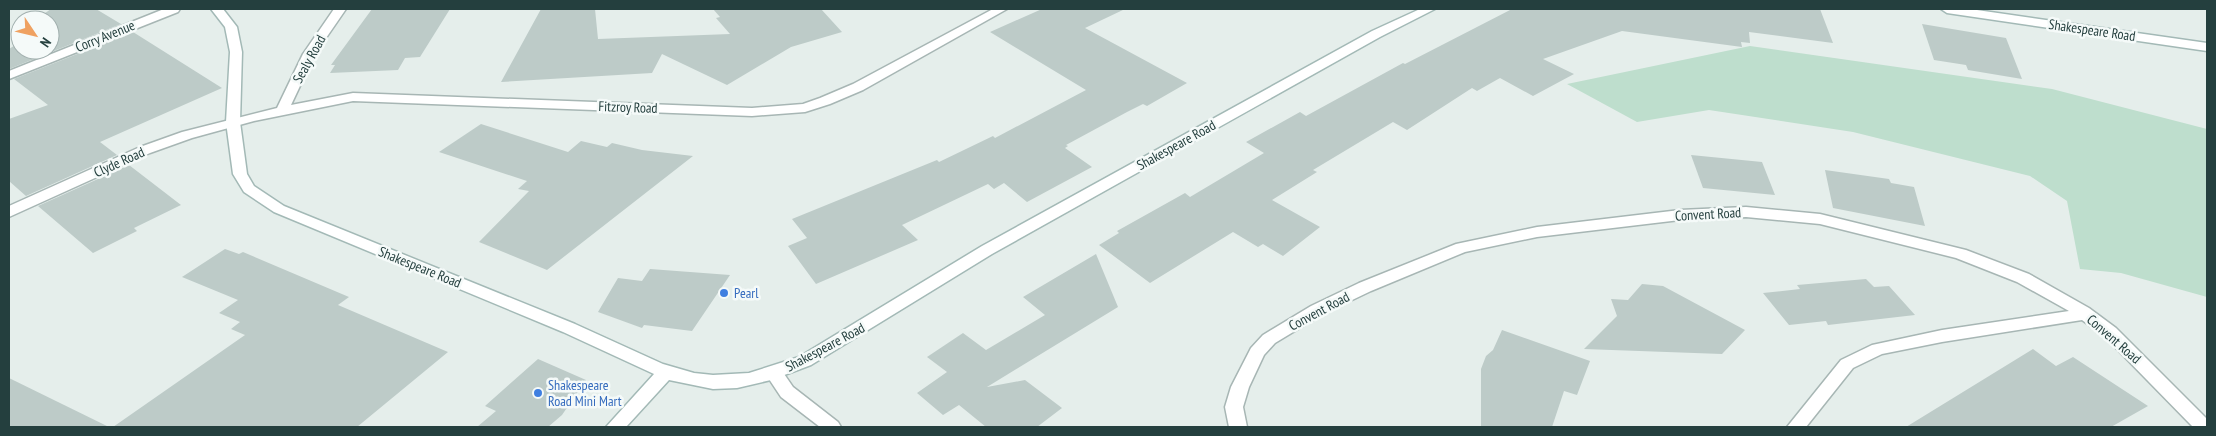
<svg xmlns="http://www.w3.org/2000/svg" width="2216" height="436" font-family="'PT Sans Narrow',sans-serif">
  <rect width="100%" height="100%" fill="#e5eeeb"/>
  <!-- green -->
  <polygon fill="#bedecd" points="1750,46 2052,89 2207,129 2207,297 2121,273 2080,269 2067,201 2030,176 1853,132 1709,110 1637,122 1567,84"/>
  <!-- building -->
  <g fill="#bdcbc8">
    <polygon points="51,9 96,9 121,24 9,69 9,49 20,42 20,50 50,50 50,20 35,20"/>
    <polygon points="372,9 450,9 420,57 405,58 398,70 330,73 335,65 331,65"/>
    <polygon points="541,9 595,9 598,39 730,34 716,18 720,17 713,9 821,9 842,32 791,47 727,85 662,54 652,73 501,82"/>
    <polygon points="1042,9 1125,9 1085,28 1187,83 1147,106 1143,104 1127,112 1066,145 1068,146 1065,148 1092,167 1027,202 1004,183 994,189 988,184 902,225 918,240 816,284 788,246 807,238 792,219 937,160 939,162 993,136 995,138 1086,90 990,32"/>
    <polygon points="1512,9 1820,9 1833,43 1749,32 1750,43 1741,42 1742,47 1622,31 1543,59 1574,74 1533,96 1500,78 1477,91 1472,88 1407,130 1393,122 1313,170 1317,172 1272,200 1320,227 1283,256 1263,244 1258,247 1233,232 1150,283 1099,245 1119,233 1117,231 1185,193 1190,197 1264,153 1246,142 1300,112 1306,116 1403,63 1405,64"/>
    <polygon points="1922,24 2006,38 2022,79 1968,70 1966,65 1934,60"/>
    <polygon points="133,32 222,88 100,142 117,155 26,196 9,181 9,119 48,105 14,79"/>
    <polygon points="481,124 568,152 581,141 607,147 612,143 642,150 693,156 547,270 479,242 529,191 518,189 527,181 439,152"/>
    <polygon points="1691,155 1762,162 1775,195 1703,188"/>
    <polygon points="129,165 181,205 134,228 137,231 93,253 38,206"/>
    <polygon points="1825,170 1889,179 1891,183 1914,187 1925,226 1833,208"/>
    <polygon points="225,249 239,254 243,252 349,297 338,305 448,352 357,427 113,427 245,335 231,329 240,322 219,313 238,300 182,277"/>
    <polygon points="1096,254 1118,307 987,387 1025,380 1062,408 1037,427 986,427 959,405 943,415 917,393 947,372 927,357 963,333 986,350 1045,315 1023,297"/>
    <polygon points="650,269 730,275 692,331 644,325 642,328 598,312 618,278 642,281"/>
    <polygon points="1866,279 1874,287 1889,286 1915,315 1828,325 1826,321 1789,325 1763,293 1800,289 1797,285"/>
    <polygon points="1642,284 1663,286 1745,330 1722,354 1584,349 1617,316 1611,299 1628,300"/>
    <polygon points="1502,330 1590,361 1577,395 1564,391 1552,427 1481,427 1481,369 1486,356 1493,350"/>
    <polygon points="2033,349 2056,366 2073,357 2148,406 2111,427 1906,427"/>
    <polygon points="538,359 586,380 562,415 548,427 477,427 496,411 485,406"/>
    <polygon points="9,378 109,427 9,427"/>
  </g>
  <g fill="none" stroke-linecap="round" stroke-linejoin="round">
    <defs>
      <g id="street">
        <polygon points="164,9 180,9 178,12 9,79 9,71"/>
        <polygon points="334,9 346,9 315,54 291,105 353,93 752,108 803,104 820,98 853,84 993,9 1007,9 863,90 830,104 805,112 752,116 353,101 254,121 192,138 150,153 9,217 9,206 140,147 182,132 277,108 303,54"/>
        <polygon points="1746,207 1820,214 1966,250 2029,274 2089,308 2116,328 2207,419 2207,427 2193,427 2104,336 2082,320 1942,342 1882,354 1853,368 1806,427 1787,427 1841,360 1872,345 1942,330 2069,311 2017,282 1956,258 1820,224 1746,217 1680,220 1537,237 1465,252 1371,291 1323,314 1275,343 1264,355 1249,387 1243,407 1247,427 1229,427 1225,407 1231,387 1251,348 1263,335 1311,306 1359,283 1456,244 1537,227 1680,210"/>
        <polygon points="774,367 780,368 793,387 838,422 841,427 820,427 781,397 765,373 768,368"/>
      </g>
      <g id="secondary">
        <polygon points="211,9 223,9 237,27 242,52 240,122 247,174 254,186 284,206 575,324 663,364 694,373 713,375 749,373 799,357 982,246 1372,31 1420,9 1435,9 1380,37 992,254 811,365 771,380 737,388 713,389 669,380 626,427 606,427 654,374 563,332 274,212 244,192 233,174 226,122 230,52 225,27"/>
        <polygon points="1941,9 1970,9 2207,43 2207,51 1947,13"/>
      </g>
    </defs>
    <!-- street casing -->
    <use href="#street" stroke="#a7b6b4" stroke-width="3"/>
    <!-- secondary casing -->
    <use href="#secondary" stroke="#a3b9b6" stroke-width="3"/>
    <!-- street -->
    <use href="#street" fill="#fff" fill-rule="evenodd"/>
    <!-- secondary -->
    <use href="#secondary" fill="#fff" fill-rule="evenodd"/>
  </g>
  <!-- markers -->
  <g fill="#3f7fe0" stroke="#f5faf9" stroke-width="2">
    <circle cx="724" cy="293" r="5"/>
    <circle cx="538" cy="393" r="5"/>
  </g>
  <g text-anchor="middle" stroke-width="5" stroke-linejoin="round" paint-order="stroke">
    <!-- street labels -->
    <g font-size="14" fill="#243f3e" stroke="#f5faf9">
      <text transform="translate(2092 30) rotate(8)" y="5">Shakespeare Road</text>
      <text transform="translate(105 36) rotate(-22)" y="5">Corry Avenue</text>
      <text transform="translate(309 59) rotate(-61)" y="5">Sealy Road</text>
      <text transform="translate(628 107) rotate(2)" y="5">Fitzroy Road</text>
      <text transform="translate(1176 145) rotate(-29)" y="5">Shakespeare Road</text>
      <text transform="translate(119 162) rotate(-24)" y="5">Clyde Road</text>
      <text transform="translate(1708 214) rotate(-3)" y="5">Convent Road</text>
      <text transform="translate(420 267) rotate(22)" y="5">Shakespeare Road</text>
      <text transform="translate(1319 311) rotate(-28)" y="5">Convent Road</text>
      <text transform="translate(2114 339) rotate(41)" y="5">Convent Road</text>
      <text transform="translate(825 347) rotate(-28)" y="5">Shakespeare Road</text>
    </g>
    <!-- shop labels -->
    <g font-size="14" fill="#366cbe" stroke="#f5faf9" text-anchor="start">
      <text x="734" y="298">Pearl</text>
      <text x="548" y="390">Shakespeare<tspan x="548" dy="16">Road Mini Mart</tspan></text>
    </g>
  </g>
  <!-- border -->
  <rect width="2216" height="436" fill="none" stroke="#243f3e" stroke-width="20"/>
  <!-- north arrow -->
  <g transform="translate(35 35) rotate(125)"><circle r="24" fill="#f5faf9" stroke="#a1afae"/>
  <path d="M0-4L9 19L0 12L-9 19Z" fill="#efa161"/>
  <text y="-8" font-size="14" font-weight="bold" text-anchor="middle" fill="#243f3e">N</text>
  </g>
</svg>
